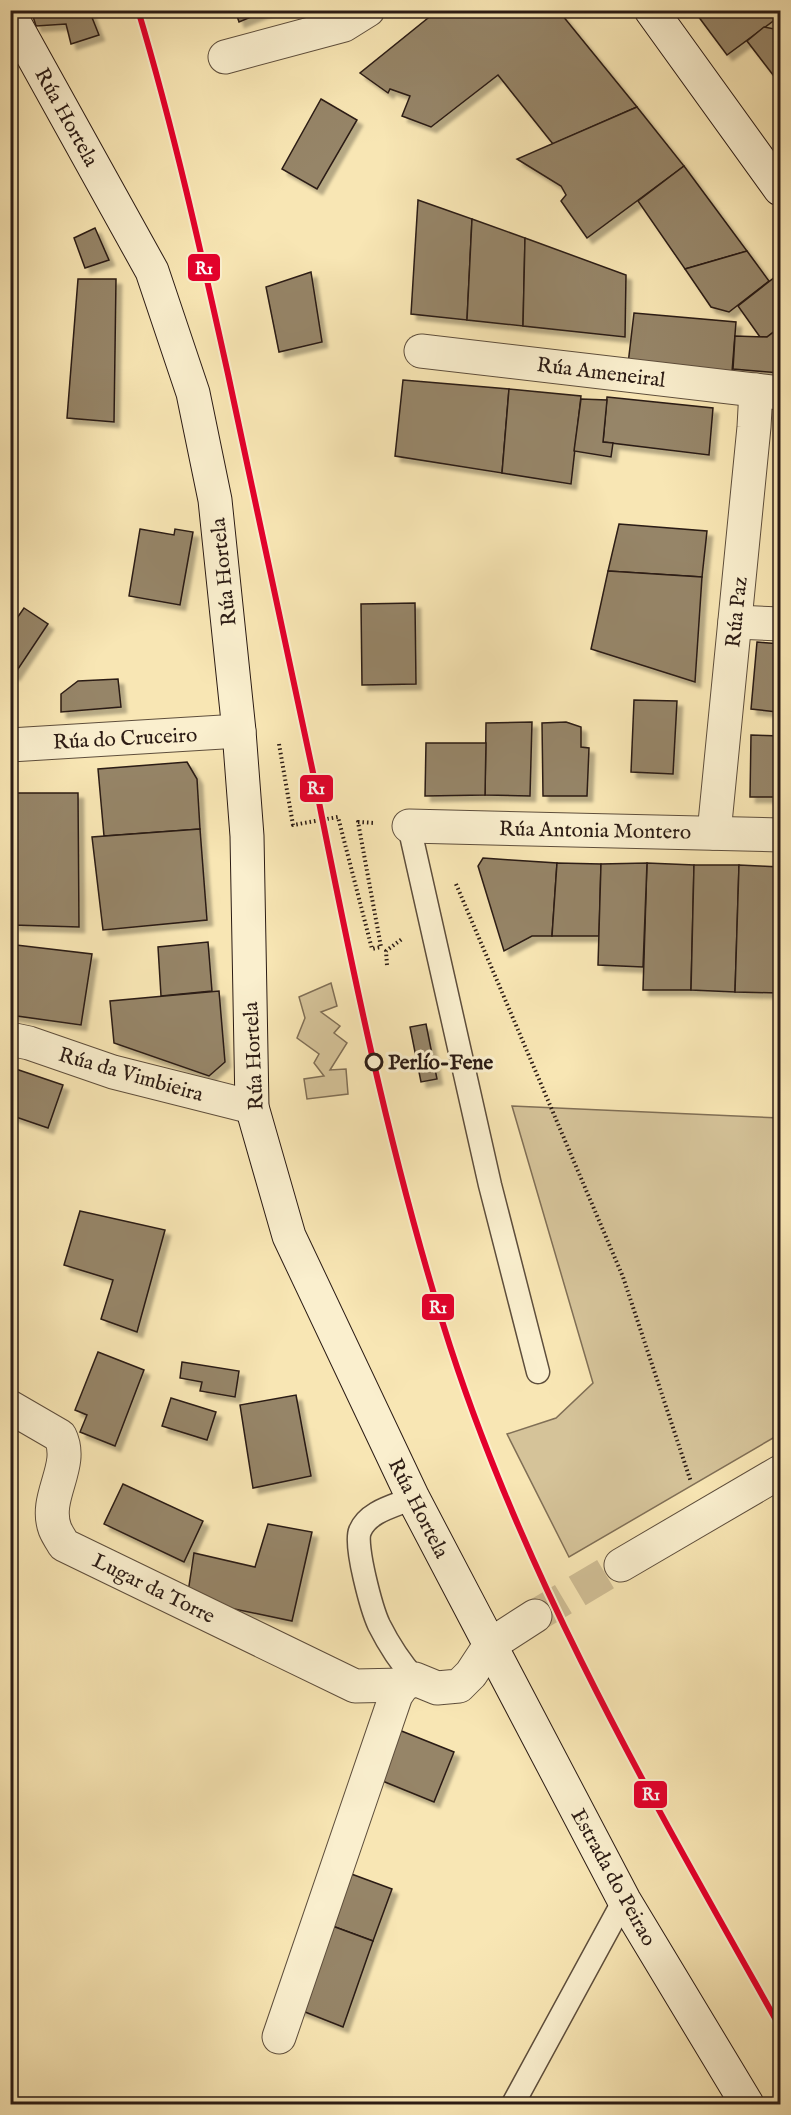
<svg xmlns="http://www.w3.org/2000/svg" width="791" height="2115" font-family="'IM FELL English',serif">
  <defs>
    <filter id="shadow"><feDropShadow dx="5.5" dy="5.5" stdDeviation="1.5" flood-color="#0004"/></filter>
  </defs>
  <rect width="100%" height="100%" fill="#f8e6b4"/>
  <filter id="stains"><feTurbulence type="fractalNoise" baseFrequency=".00333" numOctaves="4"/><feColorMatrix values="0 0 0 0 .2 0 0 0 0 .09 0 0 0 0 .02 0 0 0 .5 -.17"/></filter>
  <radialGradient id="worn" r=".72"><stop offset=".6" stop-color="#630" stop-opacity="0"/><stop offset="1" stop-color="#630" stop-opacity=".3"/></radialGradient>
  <!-- green -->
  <g fill="#d5c399" stroke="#806f56" stroke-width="1.5">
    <polygon points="331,983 337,1006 321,1012 340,1026 334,1033 347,1043 330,1070 346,1069 348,1094 307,1099 304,1079 324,1076 314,1063 319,1054 297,1038 305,1018 299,997"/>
    <polygon points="512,1106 780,1118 780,1434 569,1557 507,1434 556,1418 593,1383"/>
  </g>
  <!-- building -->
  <g fill="#968567" stroke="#2b1b14" stroke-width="1.5" filter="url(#shadow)">
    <polygon points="31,10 89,10 99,35 71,44 66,24 36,26"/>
    <polygon points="235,10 268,10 239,22"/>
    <polygon points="438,10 558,10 637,107 553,144 498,75 431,127 402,116 410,96 390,89 388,93 360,73"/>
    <polygon points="704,10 780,10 780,16 727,55 698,16"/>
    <polygon points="764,27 780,30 780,84 747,41"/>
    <polygon points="321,99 357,120 317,189 282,169"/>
    <polygon points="637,107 684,166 587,238 561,201 566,195 561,186 517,159"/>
    <polygon points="684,166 747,251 685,269 638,201"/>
    <polygon points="418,200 472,219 467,320 411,314"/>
    <polygon points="472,219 525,238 523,326 467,320"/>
    <polygon points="95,228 109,260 85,268 74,238"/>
    <polygon points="525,238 626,275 625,337 523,326"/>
    <polygon points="747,251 769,281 729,312 711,307 685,269"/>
    <polygon points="311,272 322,342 279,352 266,287"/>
    <polygon points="780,273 780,327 767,337 760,337 738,306"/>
    <polygon points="78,279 116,279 114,422 67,418"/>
    <polygon points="634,313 736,322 732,372 628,364"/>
    <polygon points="780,327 780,373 733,369 735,336 767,337"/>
    <polygon points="403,380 509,389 502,473 395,456"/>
    <polygon points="509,389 581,396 571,484 502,473"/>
    <polygon points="607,397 713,408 709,455 603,442"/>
    <polygon points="581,399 607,400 603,442 613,443 611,457 574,451"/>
    <polygon points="619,524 707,531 702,577 608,571"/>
    <polygon points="140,529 174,535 175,529 193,532 180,605 129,596"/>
    <polygon points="608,571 702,577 695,682 591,649"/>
    <polygon points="415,603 416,684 362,685 361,604"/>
    <polygon points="24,608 48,624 14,675 10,673 10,628"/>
    <polygon points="757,642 780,644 780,702 777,712 751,709"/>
    <polygon points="118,679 121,707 61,712 61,694 78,681"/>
    <polygon points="634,700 677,701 673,774 631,772"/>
    <polygon points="532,722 530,796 485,795 486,723"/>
    <polygon points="566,722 581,727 581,747 589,748 587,796 543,796 542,723"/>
    <polygon points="751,735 780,736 780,797 750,797"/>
    <polygon points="426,743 486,743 485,795 425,796"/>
    <polygon points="187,762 197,779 200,829 104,836 98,769"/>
    <polygon points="15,793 78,793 79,927 13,925"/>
    <polygon points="200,829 207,920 103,930 92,837"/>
    <polygon points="483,858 557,863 552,936 532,936 504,951 478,866"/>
    <polygon points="557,863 601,864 599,936 552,936"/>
    <polygon points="647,863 694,865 691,990 643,990"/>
    <polygon points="647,863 643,967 598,965 601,864"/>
    <polygon points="694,865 739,865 735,992 691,990"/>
    <polygon points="739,865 780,867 779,993 735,992"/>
    <polygon points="208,942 212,991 161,996 158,947"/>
    <polygon points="16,945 92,954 81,1025 10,1015 10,984"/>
    <polygon points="219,991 225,1062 209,1076 114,1043 110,1001"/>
    <polygon points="426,1024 437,1079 421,1082 410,1027"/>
    <polygon points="10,1067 63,1085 48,1128 10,1115"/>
    <polygon points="80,1211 165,1230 137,1332 101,1319 113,1280 64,1265"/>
    <polygon points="98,1352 144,1370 115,1446 80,1432 87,1415 75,1410"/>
    <polygon points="182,1362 239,1371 235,1397 200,1391 202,1382 180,1378"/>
    <polygon points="296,1395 311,1476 253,1488 240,1405"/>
    <polygon points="171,1398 216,1412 207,1440 162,1426"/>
    <polygon points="123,1484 203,1521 184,1562 104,1524"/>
    <polygon points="268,1524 312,1532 292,1621 187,1599 194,1553 255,1567"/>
    <polygon points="399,1730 454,1752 434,1802 380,1780"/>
    <polygon points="346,1872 392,1889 373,1941 327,1924"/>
    <polygon points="327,1924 373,1941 343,2027 295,2008"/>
  </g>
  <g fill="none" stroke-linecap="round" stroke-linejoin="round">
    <!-- street-tunnel -->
    <polyline stroke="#cfbd94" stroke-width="33" stroke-dasharray="33 16" stroke-linecap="butt" points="535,1616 621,1565"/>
    <defs>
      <g id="lane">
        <polyline points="409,826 490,1185 538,1372"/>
        <path d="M 413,1498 C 395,1506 368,1511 360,1531 C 354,1545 372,1610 379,1625 C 389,1645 400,1662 415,1679"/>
        <polyline points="513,2104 624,1900"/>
      </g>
      <g id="street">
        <polyline points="225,57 344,25 368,10"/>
        <polyline points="421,351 780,393"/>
        <polyline points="735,622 780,624"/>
        <polyline points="10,745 239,731"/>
        <polyline points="409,826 780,835"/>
        <polyline points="714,833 754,427 756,390"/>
        <polyline points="10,1039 29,1043 113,1072 252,1107"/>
        <path d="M 10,1407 L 60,1436 C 75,1466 43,1497 55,1529 C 57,1534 61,1540 64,1545 L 355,1686 L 403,1685"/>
        <polyline points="621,1565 780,1472"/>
        <polyline points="279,2037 396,1695 403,1685 415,1679 437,1688 459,1686 471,1674 490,1645 535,1616"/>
      </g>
      <g id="secondary">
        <polyline points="651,10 780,189"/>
        <polyline points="10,15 152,271 193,393 215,500 239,731 247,836 252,1107 289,1236 413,1498 624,1900 747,2104"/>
      </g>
    </defs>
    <!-- lane casing -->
    <use href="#lane" stroke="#5e4e3c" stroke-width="25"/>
    <!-- street casing -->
    <use href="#street" stroke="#5e4e3c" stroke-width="35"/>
    <!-- secondary casing -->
    <use href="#secondary" stroke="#2b1b14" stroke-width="35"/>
    <!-- path -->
    <g stroke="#2b1b14" stroke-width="4" stroke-dasharray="1.5 3" stroke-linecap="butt">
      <polyline points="279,744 293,825 338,817 372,949 381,947 358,822 375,823"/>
      <polyline points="456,884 623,1277 691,1482"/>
      <polyline points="387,965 386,951 402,939"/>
    </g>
    <!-- lane -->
    <use href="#lane" stroke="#faefce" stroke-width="22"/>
    <!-- street -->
    <use href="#street" stroke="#faefce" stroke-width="33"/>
    <!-- secondary -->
    <use href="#secondary" stroke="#faefce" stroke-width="33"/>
    <defs>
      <path id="rail-1" d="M 138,10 C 174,130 201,252 228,374 C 258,510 287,646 315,782 C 351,964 388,1146 443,1324 C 520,1573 653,1801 780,2027"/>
    </defs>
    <!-- rail-1 casing -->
    <use href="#rail-1" stroke="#faefce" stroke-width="10"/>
    <!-- rail-1 -->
    <use href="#rail-1" stroke="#e4002b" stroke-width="6"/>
  </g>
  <!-- markers -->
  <circle fill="#faefce" stroke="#2b1b14" stroke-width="3" cx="374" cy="1062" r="8"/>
  <g text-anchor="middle" stroke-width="6" stroke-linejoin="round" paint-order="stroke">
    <!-- street labels -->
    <g font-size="21" fill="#2b1b14" stroke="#faefce">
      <text transform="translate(67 117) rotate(61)" y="7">Rúa Hortela</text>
      <text transform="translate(601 372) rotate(7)" y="7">Rúa Ameneiral</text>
      <text transform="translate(223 572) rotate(-96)" y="7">Rúa Hortela</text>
      <text transform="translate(736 612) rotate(-84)" y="7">Rúa Paz</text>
      <text transform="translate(125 738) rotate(-3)" y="7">Rúa do Cruceiro</text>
      <text transform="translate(595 830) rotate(1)" y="7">Rúa Antonia Montero</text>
      <text transform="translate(253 1056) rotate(-93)" y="7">Rúa Hortela</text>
      <text transform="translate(131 1074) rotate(16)" y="7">Rúa da Vimbieira</text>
      <text transform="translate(419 1508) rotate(63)" y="7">Rúa Hortela</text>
      <text transform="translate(154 1588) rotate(26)" y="7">Lugar da Torre</text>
      <text transform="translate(614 1877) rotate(61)" y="7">Estrada do Peirao</text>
    </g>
    <!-- stop labels -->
    <g font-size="21" font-weight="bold" fill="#2b1b14" stroke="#faefce" text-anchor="start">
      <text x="388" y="1069">Perlío-Fene</text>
    </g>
  </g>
  <g stroke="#faefce" stroke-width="2">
    <rect x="187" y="253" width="34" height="29" rx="6" fill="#e4002b"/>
    <rect x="299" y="774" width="35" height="29" rx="6" fill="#e4002b"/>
    <rect x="421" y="1293" width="34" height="28" rx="6" fill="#e4002b"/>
    <rect x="633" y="1780" width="35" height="29" rx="6" fill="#e4002b"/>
  </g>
  <g font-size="16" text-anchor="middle" font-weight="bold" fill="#fff">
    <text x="204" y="274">R1</text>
    <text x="316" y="794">R1</text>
    <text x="438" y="1313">R1</text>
    <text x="651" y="1800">R1</text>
  </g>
  <!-- margin -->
  <rect width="791" height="2115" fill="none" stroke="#f8e6b4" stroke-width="36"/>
  <rect x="12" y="12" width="767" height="2091" fill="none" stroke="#2b1b14" stroke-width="3"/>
  <rect x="18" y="18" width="755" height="2079" fill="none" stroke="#2b1b14" stroke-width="1.5"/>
  <rect width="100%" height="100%" filter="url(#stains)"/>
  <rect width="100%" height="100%" fill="url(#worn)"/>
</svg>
